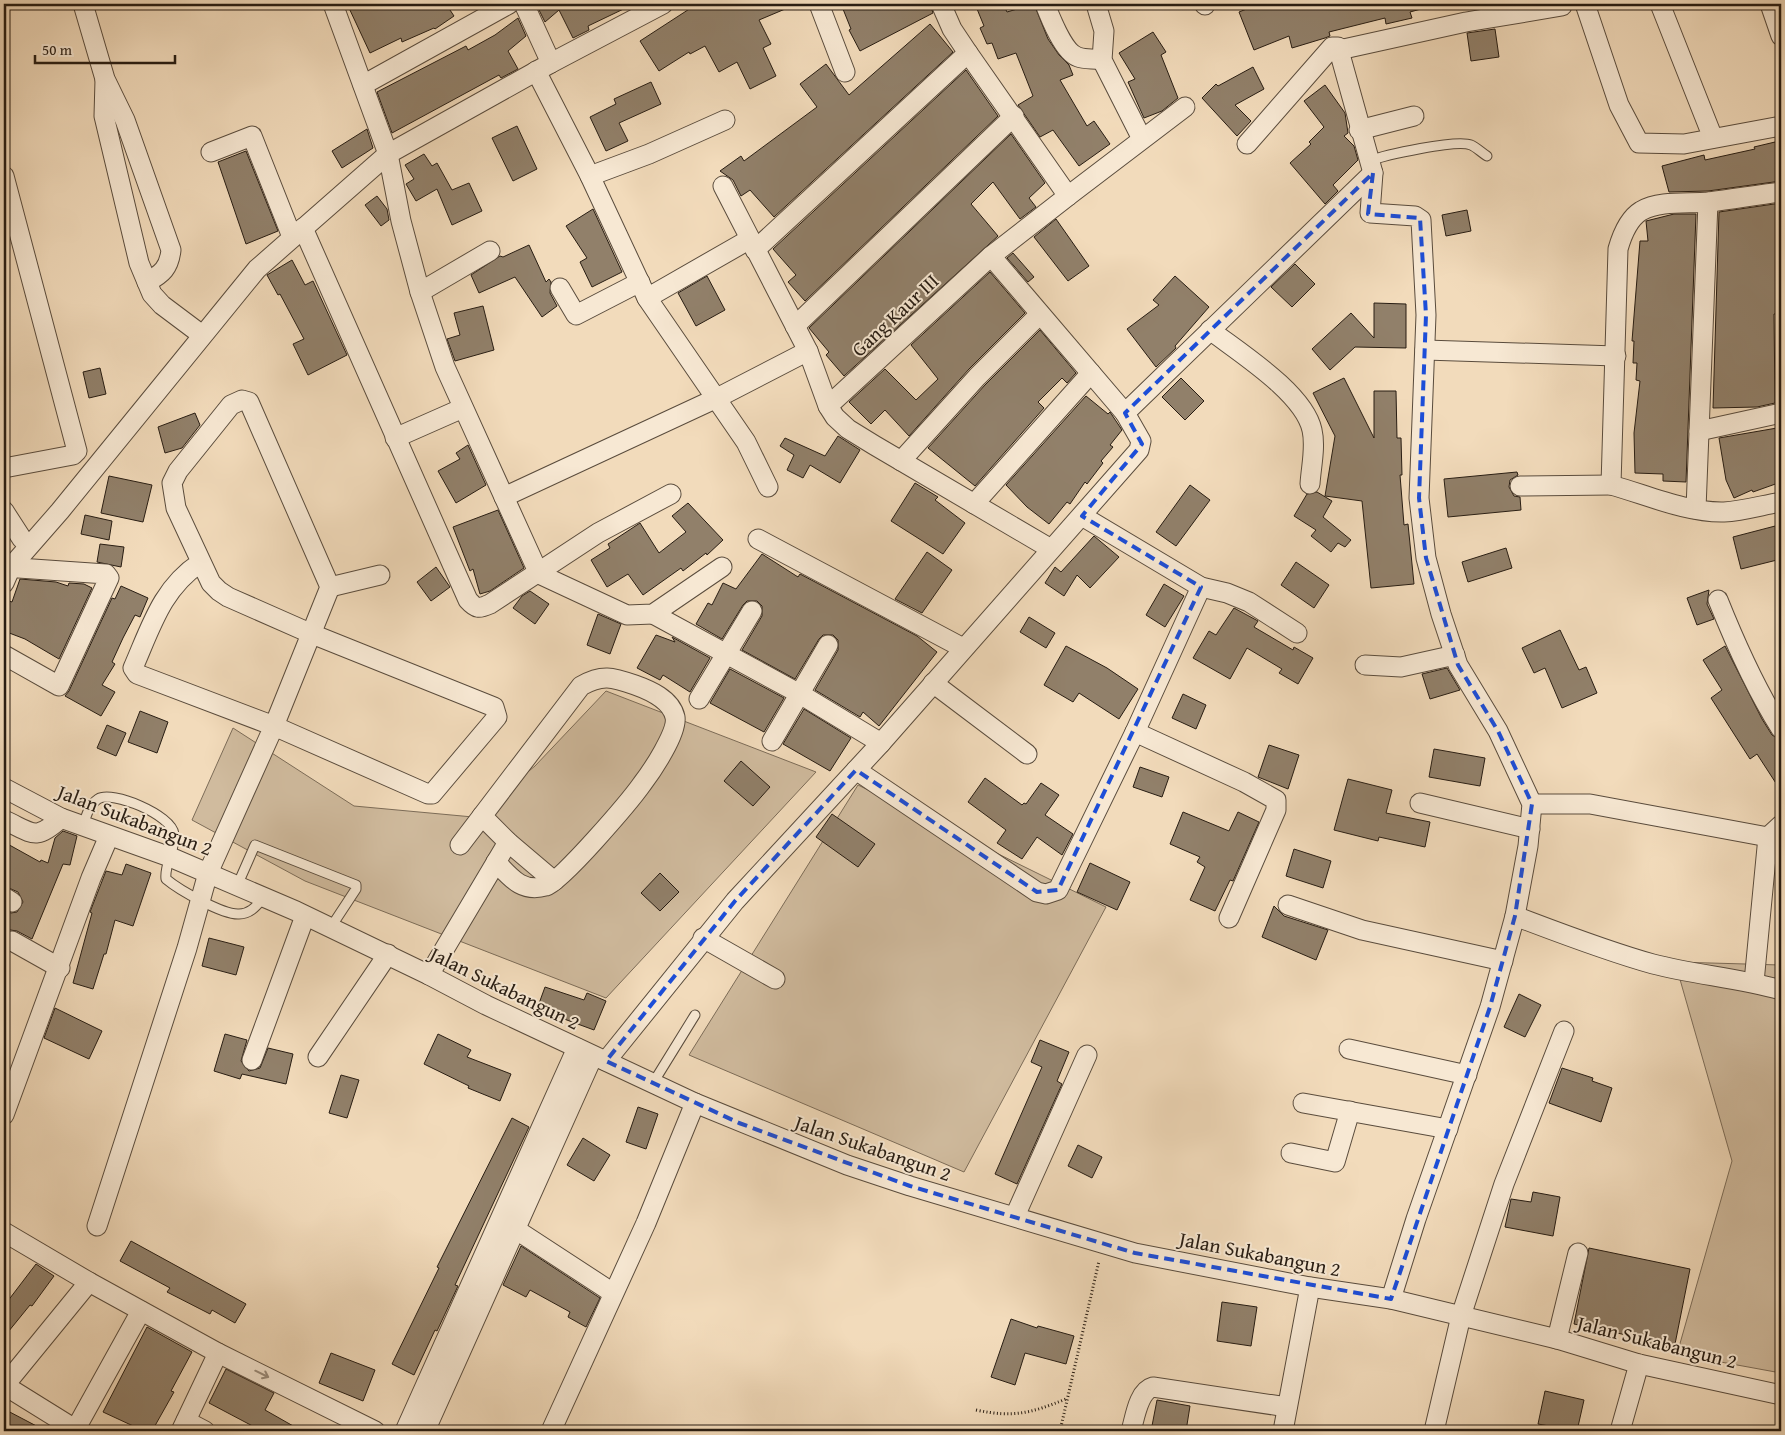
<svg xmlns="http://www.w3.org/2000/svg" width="1785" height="1435" font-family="'Gentium Book Plus',serif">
  <rect width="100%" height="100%" fill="#f2dbbb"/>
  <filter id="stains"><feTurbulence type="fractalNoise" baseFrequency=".004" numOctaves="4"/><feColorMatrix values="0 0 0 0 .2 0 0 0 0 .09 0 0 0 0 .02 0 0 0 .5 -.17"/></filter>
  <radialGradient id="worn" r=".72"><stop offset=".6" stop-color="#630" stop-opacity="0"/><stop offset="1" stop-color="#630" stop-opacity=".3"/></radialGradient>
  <!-- green -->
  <g fill="#d0bb9e" stroke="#7c6c58">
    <polygon points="606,691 816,772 606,998 305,881 192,820 233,728 354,806 473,817 535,766"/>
    <polygon points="858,785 1106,907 964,1172 689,1055"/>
    <polygon points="1675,962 1781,965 1781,1373 1677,1354 1732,1161"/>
  </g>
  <!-- building -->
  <g fill="#91806a" stroke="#281d13">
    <polygon points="357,4 446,4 454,16 435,29 434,28 402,42 401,38 370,53 349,8"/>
    <polygon points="536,4 634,4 588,26 589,30 573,38 559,10 545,22"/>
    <polygon points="697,4 797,4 759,20 771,44 763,48 776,76 750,89 737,62 719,72 705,46 690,54 689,52 659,71 640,41"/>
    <polygon points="841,4 930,4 933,13 860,51 849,30 851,29"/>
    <polygon points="975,4 1003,4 1007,12 1034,4 1048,39 1059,55 1069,65 1073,75 1060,80 1087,126 1094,121 1110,144 1079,166 1053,130 1040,137 1018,105 1033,96 1016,53 998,59 992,43 987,44 980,28 984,26"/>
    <polygon points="1259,4 1420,4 1421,9 1410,12 1412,18 1386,24 1385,18 1329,32 1330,36 1325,38 1292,48 1289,36 1254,50 1239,12"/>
    <polygon points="518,18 526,36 508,51 518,69 501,78 499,75 392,133 377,92 466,46 468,50 495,35"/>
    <polygon points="930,24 953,52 774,217 750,190 741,196 733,180 720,171 741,156 744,161 817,107 800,84 826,64 849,95"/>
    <polygon points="1495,29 1499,57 1471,61 1467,33"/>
    <polygon points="1153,32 1166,52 1161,55 1178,98 1162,111 1144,118 1128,82 1135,79 1119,53"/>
    <polygon points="1253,67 1264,89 1235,105 1251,121 1237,136 1202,98 1216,84 1218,86"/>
    <polygon points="966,70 998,116 805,301 788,282 796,275 773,249"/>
    <polygon points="651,82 661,104 619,123 628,141 606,151 590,117 616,104 614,99"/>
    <polygon points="1325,85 1345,113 1348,133 1344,136 1354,146 1358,160 1333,185 1338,191 1325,204 1290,163 1311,144 1309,142 1324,127 1304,101"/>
    <polygon points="517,126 537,169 513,181 492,138"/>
    <polygon points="367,129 373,148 342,168 332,151"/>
    <polygon points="1011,134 1045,183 1029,198 1036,207 1020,219 993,182 971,204 998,236 844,376 826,355 829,352 809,328"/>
    <polygon points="1775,142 1776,144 1781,143 1781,181 1708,191 1669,192 1662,166 1704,155 1705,160 1755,149 1754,147"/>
    <polygon points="246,151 278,231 246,244 218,162"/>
    <polygon points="424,154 432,166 437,163 452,190 469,183 482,211 452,225 437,189 416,201 406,184 414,179 405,165"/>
    <polygon points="377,196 387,209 389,220 381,226 365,205"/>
    <polygon points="1781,203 1781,213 1776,214 1777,270 1777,314 1774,314 1775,403 1757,407 1713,408 1719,212"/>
    <polygon points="593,209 622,272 592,287 580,262 587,258 566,226"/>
    <polygon points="1467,210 1471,231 1446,236 1442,215"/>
    <polygon points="1674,214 1696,214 1686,482 1663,481 1663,474 1635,473 1634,433 1640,381 1636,380 1637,363 1633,363 1634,341 1632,341 1640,241 1648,241 1646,221"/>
    <polygon points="1056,219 1089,266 1068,281 1034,237"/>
    <polygon points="529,245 546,282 549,279 551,282 550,293 557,306 542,317 515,277 479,293 471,275 500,256 503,257"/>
    <polygon points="1013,253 1034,277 1028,282 1007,258"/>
    <polygon points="292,260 305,285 313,281 347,355 308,375 293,344 304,339 280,294 278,295 267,275"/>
    <polygon points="1295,264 1315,284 1292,307 1271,287"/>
    <polygon points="990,272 1025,313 969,369 909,436 885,410 871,424 849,402 885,369 916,400 938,379 911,345"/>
    <polygon points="707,276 725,310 696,326 678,293"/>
    <polygon points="1175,276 1209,307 1175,346 1176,348 1156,367 1127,329 1159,305 1153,300"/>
    <polygon points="1374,303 1406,304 1406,348 1355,347 1330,370 1312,349 1351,313 1374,338"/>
    <polygon points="483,306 494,350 455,361 447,339 460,335 454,313"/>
    <polygon points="1040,330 1076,373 1067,383 1062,378 1038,402 1044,408 975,486 928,448 985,385"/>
    <polygon points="100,368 106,394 89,398 83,372"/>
    <polygon points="1181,378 1204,401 1185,420 1162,397"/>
    <polygon points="1344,378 1374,438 1374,391 1396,391 1397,438 1401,438 1402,475 1400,475 1404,525 1408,524 1414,584 1371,588 1362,501 1325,496 1335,436 1313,393"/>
    <polygon points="1086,396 1108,414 1110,412 1122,430 1110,445 1113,447 1101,461 1103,463 1087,484 1085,482 1070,504 1067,502 1049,524 1027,507 1006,485"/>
    <polygon points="195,413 200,425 182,448 165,453 158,427"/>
    <polygon points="1777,428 1781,428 1781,482 1753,492 1752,490 1734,498 1726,480 1719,438"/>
    <polygon points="838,436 860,450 840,483 810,465 803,478 787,470 794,455 780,446 785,438 825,456"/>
    <polygon points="468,445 486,485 456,503 438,471 460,459 456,453"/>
    <polygon points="1517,472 1518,475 1510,480 1509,487 1514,496 1520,497 1521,510 1448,517 1444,479"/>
    <polygon points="109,476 152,485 143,522 101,513"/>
    <polygon points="915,483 938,497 935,500 965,523 943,554 891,521"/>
    <polygon points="1190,485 1210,500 1176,546 1156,532"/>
    <polygon points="1317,492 1332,501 1323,517 1351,540 1345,547 1338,543 1331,552 1311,536 1316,530 1294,516 1307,494"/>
    <polygon points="688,503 723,540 707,555 706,553 683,571 681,568 643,595 628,574 607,587 591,560 610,548 608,544 640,523 659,553 686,532 672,516"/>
    <polygon points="498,510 524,568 490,591 480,594 473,569 470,571 453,527"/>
    <polygon points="85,515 112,521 109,540 81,534"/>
    <polygon points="1779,525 1781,559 1741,569 1733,537"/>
    <polygon points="1094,536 1119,557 1090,588 1077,575 1064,596 1045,583 1055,567 1061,572"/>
    <polygon points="100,544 124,547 121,567 97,562"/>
    <polygon points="1506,548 1512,568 1468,582 1462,562"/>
    <polygon points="927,552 952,570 922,613 895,599"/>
    <polygon points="762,554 798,577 800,574 917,636 937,652 879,726 863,712 860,717 815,690 838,650 838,640 833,635 823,635 819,639 795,679 742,650 762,616 762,606 757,601 747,601 743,605 722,639 696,624 708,603 712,605 723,583 736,589"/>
    <polygon points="1296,562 1329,585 1314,608 1281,585"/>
    <polygon points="436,567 450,587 431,601 417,582"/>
    <polygon points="20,579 56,582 68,586 69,583 84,584 92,588 59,659 25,639 4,631 4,612 9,601 12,602"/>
    <polygon points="1164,584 1184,596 1165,627 1146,615"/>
    <polygon points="121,586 148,598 140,617 135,615 123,638 112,662 115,664 102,685 115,692 101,716 65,696 69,691 112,598 115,599"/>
    <polygon points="1709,590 1707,604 1714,619 1697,625 1687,598"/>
    <polygon points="530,591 549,604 535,624 513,608 522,596"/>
    <polygon points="1234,608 1258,621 1254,627 1293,650 1294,647 1313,658 1298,684 1279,673 1282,669 1247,648 1230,679 1193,658 1209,631 1216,635"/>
    <polygon points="598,614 621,624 610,654 587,645"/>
    <polygon points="1029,617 1055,633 1046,648 1020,632"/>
    <polygon points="1560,630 1579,670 1586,667 1597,693 1562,708 1545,668 1534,673 1522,648"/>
    <polygon points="656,635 675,642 672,637 710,658 690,692 663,675 660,680 637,668"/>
    <polygon points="1066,646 1107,668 1138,689 1119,719 1079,693 1073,702 1044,685"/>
    <polygon points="1725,646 1762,719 1772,735 1781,740 1781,791 1757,754 1750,759 1711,698 1722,690 1703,660"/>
    <polygon points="1447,668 1460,690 1430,699 1422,674"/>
    <polygon points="730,669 784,698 764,732 710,703"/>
    <polygon points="1183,694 1206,705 1196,729 1172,718"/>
    <polygon points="804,709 851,738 830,771 783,744"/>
    <polygon points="140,711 168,722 157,753 128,742"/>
    <polygon points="107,725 126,733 116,756 97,748"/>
    <polygon points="1269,745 1299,755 1288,789 1258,777"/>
    <polygon points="1434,749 1485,758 1480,786 1429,777"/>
    <polygon points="741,761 770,787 753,806 724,781"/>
    <polygon points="1140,767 1169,777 1162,797 1133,787"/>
    <polygon points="985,778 1022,805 1024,803 1026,804 1041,783 1059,795 1045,815 1073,834 1062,855 1037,837 1022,859 997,843 1006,830 968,802"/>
    <polygon points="1348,779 1392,790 1386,813 1430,822 1425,847 1379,837 1378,841 1334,830"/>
    <polygon points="1183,812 1229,831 1238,812 1259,822 1233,881 1230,880 1215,911 1190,900 1205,867 1197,862 1200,857 1170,844"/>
    <polygon points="832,814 875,844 858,867 816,837"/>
    <polygon points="63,831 77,836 70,865 63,864 32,939 17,931 4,929 4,910 11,913 17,912 23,902 18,892 4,886 4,842 40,862 41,860 48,863 55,838"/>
    <polygon points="1294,849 1331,861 1323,888 1286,876"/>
    <polygon points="1090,863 1130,882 1117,910 1077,892"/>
    <polygon points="126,864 151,873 133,926 115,920 106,954 104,954 93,989 73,983 92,913 90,912 106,871 122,875"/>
    <polygon points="660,873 679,892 660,911 641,893"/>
    <polygon points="1274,906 1284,916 1328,930 1316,960 1262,937"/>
    <polygon points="209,938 244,947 236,975 202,966"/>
    <polygon points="545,987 584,1000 587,993 606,1001 594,1030 537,1009"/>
    <polygon points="1519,994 1541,1005 1525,1037 1504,1027"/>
    <polygon points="55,1008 102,1031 89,1059 44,1038"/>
    <polygon points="225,1034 247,1040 241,1061 249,1071 260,1068 268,1048 293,1054 286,1084 242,1074 240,1079 214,1071"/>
    <polygon points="438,1034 471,1050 467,1057 511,1074 500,1101 468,1088 469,1086 424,1064"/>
    <polygon points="1040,1040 1069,1052 1057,1081 1062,1084 1017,1184 995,1174 1042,1067 1031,1062"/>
    <polygon points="1562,1068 1593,1078 1592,1081 1612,1088 1601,1122 1549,1103"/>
    <polygon points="341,1075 359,1080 347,1118 329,1113"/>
    <polygon points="638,1107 658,1114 646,1149 626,1142"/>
    <polygon points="512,1118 529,1127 455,1285 458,1286 437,1331 435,1330 414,1375 392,1364 439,1268 437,1267"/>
    <polygon points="583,1138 610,1155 594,1181 567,1165"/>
    <polygon points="1078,1145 1102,1157 1092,1178 1068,1166"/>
    <polygon points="1533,1192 1560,1197 1553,1236 1505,1227 1511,1199 1531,1202"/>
    <polygon points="131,1241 246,1304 235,1323 212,1310 210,1314 167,1292 170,1288 120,1261"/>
    <polygon points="521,1246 600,1298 586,1327 568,1317 570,1312 530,1290 526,1297 503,1285"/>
    <polygon points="1589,1248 1690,1269 1674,1349 1636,1340 1636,1337 1574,1324"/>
    <polygon points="36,1264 54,1276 32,1306 30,1305 4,1337 4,1306"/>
    <polygon points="1222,1302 1257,1307 1251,1346 1217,1341"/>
    <polygon points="1011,1319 1037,1328 1038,1326 1074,1336 1066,1364 1025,1353 1015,1385 991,1377"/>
    <polygon points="147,1327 192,1352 171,1391 174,1392 152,1431 144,1431 103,1412"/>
    <polygon points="331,1353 375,1370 363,1401 319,1383"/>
    <polygon points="226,1369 274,1393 265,1410 302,1431 262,1431 209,1403"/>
    <polygon points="1545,1391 1584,1400 1577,1431 1538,1424"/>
    <polygon points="1157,1400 1190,1406 1186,1431 1151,1431"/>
    <polygon points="4,1409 46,1431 4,1431"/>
  </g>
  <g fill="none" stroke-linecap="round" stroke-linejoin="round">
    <defs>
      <g id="service">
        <path d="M 1369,161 C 1385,155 1457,139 1471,145 C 1476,147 1482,153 1487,156"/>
        <path d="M 83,826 C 86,816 89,805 98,799 C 112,790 172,815 174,834 C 176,849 164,864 166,879 C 179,890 223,915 239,914 C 251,914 257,905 264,897"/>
        <polyline points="237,886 255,845 356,885 356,889 331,927"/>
        <polyline points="653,1083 695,1015"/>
      </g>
      <g id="minor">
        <path d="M 83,4 L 105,79 L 125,120 L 171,250 C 169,268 162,274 147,282"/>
        <polyline points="333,4 388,154 401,221 420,292 445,367 539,574 627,615 653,614 722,567"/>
        <polyline points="524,4 551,63"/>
        <polyline points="819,4 845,72"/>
        <polyline points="941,4 952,29 968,53 1068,196 991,256 1125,413 1373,173"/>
        <path d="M 1045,4 C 1050,17 1064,53 1078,57 C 1086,60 1094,58 1102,60"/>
        <polyline points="1096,4 1104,31 1102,60 1142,139"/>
        <polyline points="1204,4 1205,5"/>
        <polyline points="1585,4 1619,105 1639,143 1684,144 1781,126"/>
        <polyline points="1660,4 1713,138"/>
        <polyline points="1770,4 1781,36"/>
        <polyline points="1339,50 1466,22 1562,6"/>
        <polyline points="536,71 590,176 647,298 750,239"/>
        <polyline points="105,80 104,116 139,263 152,294 162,305 202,335"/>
        <polyline points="363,85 509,4"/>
        <polyline points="1359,130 1414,116"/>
        <polyline points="1247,144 1332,47 1338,47 1373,173 1370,213 1415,216 1421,220 1426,315 1419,498 1426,558 1441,614 1458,665 1498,731 1532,804 1528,846 1515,916 1490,1007 1416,1219 1391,1299"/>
        <polyline points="211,152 252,136 292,237"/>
        <polyline points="4,176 77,451 73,455 4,468"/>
        <polyline points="590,176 649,154 725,120"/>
        <polyline points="723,186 808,351 828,406 835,417 848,429 874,445 1051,549"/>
        <path d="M 1781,192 C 1757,195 1733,199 1709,202 C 1688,204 1660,200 1641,211 C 1628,219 1622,235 1618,249 L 1611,485 C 1647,495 1687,513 1724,512 C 1743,511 1763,505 1781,502"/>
        <polyline points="1068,196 1185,107"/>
        <path d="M 303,228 L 468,600 C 476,609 479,609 490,604 L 598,533 L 671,494"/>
        <polyline points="755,250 968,53"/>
        <polyline points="560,288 576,315 640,282"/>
        <polyline points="420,292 490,251"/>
        <polyline points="647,298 746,442 768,487"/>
        <polyline points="795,326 1014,116"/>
        <path d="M 1210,330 C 1240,353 1304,393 1312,430 C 1316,447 1311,467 1310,484"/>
        <polyline points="1425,350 1616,356"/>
        <polyline points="828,406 991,256"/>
        <polyline points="1699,431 1781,413"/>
        <polyline points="395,438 463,408"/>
        <polyline points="901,461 977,377 1040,314"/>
        <polyline points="1520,486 1611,485"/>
        <polyline points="504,497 717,398 808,351"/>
        <polyline points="974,504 1091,373"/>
        <polyline points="1696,509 1708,202"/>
        <polyline points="4,511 22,539"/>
        <polyline points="1082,516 1201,587 1227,593 1249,602 1297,633"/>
        <polyline points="758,539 963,648"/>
        <polyline points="4,567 106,574 109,578 59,686 4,655"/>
        <polyline points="4,583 11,567 60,511 257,269 388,154 551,63 663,4"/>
        <polyline points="330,587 380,575"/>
        <path d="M 1718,600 C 1736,645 1755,688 1781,729"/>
        <polyline points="653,614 800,694 881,743"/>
        <polyline points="1365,665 1401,667 1455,655"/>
        <polyline points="933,683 1027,754"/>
        <polyline points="699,699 752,611"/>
        <polyline points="1135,732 1244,782 1276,800 1276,810 1229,918"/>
        <polyline points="772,741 828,645"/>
        <polyline points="856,770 1037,892 1046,894 1058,890 1135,732 1201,587"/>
        <polyline points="4,788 61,818 170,857 296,911 429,975 486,1005 695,1103 847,1165 910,1186 1135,1253 1310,1287 1391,1299 1557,1339 1639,1364 1781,1395"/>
        <polyline points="1420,803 1530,829"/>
        <polyline points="1532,804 1590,804 1768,837"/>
        <polyline points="482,816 508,842 554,881"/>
        <path d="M 4,820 C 33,833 35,842 61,818"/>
        <path d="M 460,845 L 581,686 C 602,674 612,677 635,685 C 649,690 671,699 675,717 C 678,732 652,771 642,784 C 630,801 561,882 546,886 C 522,893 511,878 496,862"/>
        <polyline points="4,897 12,902"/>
        <polyline points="1288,905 1362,930 1503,961"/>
        <path d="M 1515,916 C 1560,933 1606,951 1653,964 C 1696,975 1739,978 1781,990"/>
        <polyline points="703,938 775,979"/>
        <polyline points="12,941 60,968"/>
        <polyline points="429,975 508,842"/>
        <polyline points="1754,982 1768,837 1781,825"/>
        <polyline points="1349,1049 1467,1075"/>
        <polyline points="318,1057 388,954"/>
        <polyline points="252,1060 305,916"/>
        <polyline points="606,1061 735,901 881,743 1139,450 1141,441 1125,413"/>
        <polyline points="1303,1103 1448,1129"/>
        <polyline points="4,1115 91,878 109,836"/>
        <polyline points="1291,1153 1335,1162 1350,1111"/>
        <polyline points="1015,1216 1087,1055"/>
        <path d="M 97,1226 L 187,948 L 208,873 L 274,726 L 330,587 L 249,402 L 242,400 L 231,405 L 178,471 L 172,483 L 176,508 L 211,583 L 219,591 L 228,597 L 312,634 L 494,707 L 497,717 L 432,794 L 428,794 L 274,726 L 137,674 L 133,668 C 151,627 162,588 200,563"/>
        <polyline points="515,1229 613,1293"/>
        <polyline points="4,1232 89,1282 218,1353 375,1431"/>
        <polyline points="1557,1339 1578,1253"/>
        <polyline points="4,1385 78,1431"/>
        <polyline points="4,1386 89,1282"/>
        <polyline points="186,1421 205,1431"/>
        <polyline points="75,1430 141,1311"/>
        <polyline points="181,1431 218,1353"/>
        <polyline points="405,1431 577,1048"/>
        <polyline points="425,1431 593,1056"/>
        <polyline points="551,1431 646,1223 695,1103"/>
        <path d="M 1131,1431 C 1135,1418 1138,1391 1153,1387 L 1287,1407"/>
        <polyline points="1283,1431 1310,1287"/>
        <polyline points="1434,1431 1461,1316 1504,1184 1564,1031"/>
        <polyline points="1620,1431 1639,1364"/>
      </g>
    </defs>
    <!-- service casing -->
    <use href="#service" stroke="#5a4c3d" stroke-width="11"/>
    <!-- minor casing -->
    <use href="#minor" stroke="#5a4c3d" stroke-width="21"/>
    <!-- path -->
    <g stroke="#281d13" stroke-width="3" stroke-dasharray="1 2.5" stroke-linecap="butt">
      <path d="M 976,1410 C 1014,1418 1031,1413 1066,1399"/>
      <polyline points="1060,1431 1099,1261"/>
    </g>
    <!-- service -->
    <use href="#service" stroke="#f7e8d3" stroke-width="9"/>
    <!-- minor -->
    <use href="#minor" stroke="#f7e8d3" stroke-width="19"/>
  </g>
  <!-- one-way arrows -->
  <defs><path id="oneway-shaft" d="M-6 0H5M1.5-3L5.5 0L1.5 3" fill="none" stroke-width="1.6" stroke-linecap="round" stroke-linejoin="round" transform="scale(1.25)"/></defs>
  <use stroke="#9a8d7d" href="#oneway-shaft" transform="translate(262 1374) rotate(26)"/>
  <!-- marked area -->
  <path fill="none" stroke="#1d4ed8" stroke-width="4" stroke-dasharray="10 6" stroke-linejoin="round" d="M 1373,173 L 1368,214 L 1420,218 L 1426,315 L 1419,498 L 1426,558 L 1458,665 L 1498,731 L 1532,804 L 1515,916 L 1490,1007 L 1391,1299 L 1135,1253 L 910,1186 L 739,1123 L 606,1061 L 735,901 L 856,770 L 1037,892 L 1058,890 L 1201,587 L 1082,516 L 1142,444 L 1125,413 Z"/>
  <g text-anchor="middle" stroke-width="4" stroke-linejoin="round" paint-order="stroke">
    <!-- street labels -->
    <g font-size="20" fill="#281d13" stroke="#f7e8d3">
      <text transform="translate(895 315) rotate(-43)" y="7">Gang Kaur III</text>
      <text transform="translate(135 820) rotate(21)" y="7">Jalan Sukabangun 2</text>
      <text transform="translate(505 988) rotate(26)" y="7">Jalan Sukabangun 2</text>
      <text transform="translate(873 1148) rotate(19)" y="7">Jalan Sukabangun 2</text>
      <text transform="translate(1260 1254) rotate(11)" y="7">Jalan Sukabangun 2</text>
      <text transform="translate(1657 1342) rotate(14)" y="7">Jalan Sukabangun 2</text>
    </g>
  </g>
  <!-- margin -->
  <rect width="1785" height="1435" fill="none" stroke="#f2dbbb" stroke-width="20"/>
  <rect x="5" y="5" width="1775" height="1425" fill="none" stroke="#281d13" stroke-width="2.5"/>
  <rect x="10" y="10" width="1765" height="1415" fill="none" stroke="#281d13"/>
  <!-- scale -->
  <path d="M35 55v8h140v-8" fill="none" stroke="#281d13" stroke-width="2.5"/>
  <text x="42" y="55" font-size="15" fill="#281d13" stroke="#f7e8d3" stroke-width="4" paint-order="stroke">50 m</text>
  <rect width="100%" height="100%" filter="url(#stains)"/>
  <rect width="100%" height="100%" fill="url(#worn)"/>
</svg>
